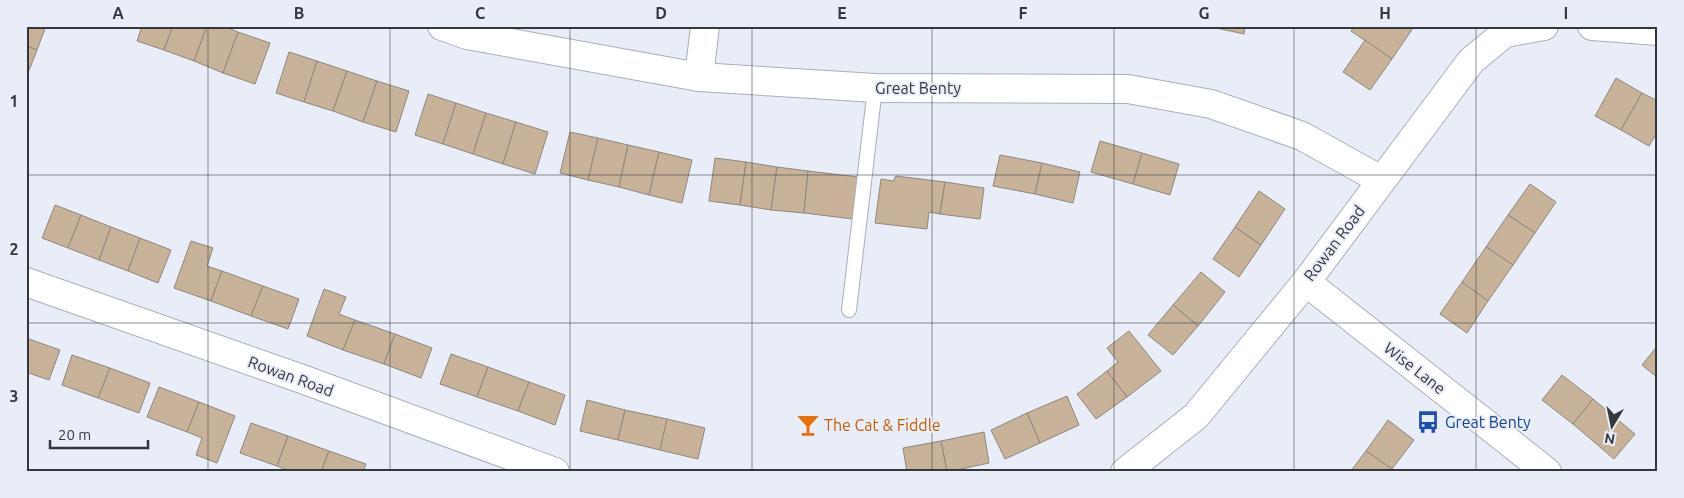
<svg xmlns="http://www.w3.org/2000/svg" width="1684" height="498" font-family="Ubuntu,sans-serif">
  <rect width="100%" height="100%" fill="#e9edf8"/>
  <!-- building -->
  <g fill="#c8b299" stroke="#8f877e">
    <polygon points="26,26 46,26 37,50 26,46"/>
    <polygon points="142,26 173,26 164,50 137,41"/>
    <polygon points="173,26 207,26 194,61 164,50"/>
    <polygon points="207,26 223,26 238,32 223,73 194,61"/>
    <polygon points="1207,26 1245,26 1244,34"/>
    <polygon points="1355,26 1411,26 1413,28 1392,59 1351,31"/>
    <polygon points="238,32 270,43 255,84 223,73"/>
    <polygon points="1365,40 1392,59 1370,90 1343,72"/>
    <polygon points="26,46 37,50 26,78"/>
    <polygon points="289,52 317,61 304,102 276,93"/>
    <polygon points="317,61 347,71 333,111 304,102"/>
    <polygon points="347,71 377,81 363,122 333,111"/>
    <polygon points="1616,78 1642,93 1621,130 1595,116"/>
    <polygon points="377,81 409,91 396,132 363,122"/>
    <polygon points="1642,93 1658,101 1658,131 1649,146 1621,130"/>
    <polygon points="428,94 456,103 443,144 415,135"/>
    <polygon points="456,103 486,113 473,154 443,144"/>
    <polygon points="486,113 516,122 503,164 473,154"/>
    <polygon points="516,122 548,132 535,174 503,164"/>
    <polygon points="570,132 598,138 588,180 560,173"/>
    <polygon points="598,138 628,145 619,187 588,180"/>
    <polygon points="1100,141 1142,153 1133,184 1091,172"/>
    <polygon points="628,145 659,152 649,195 619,187"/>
    <polygon points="659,152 692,160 682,203 649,195"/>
    <polygon points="1142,153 1179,164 1170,195 1133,184"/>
    <polygon points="1000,155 1042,163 1035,194 993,186"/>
    <polygon points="715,158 746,162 740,205 709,201"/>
    <polygon points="746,162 777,167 771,210 740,205"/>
    <polygon points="1042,163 1080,172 1073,203 1035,194"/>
    <polygon points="777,167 808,171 804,213 771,210"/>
    <polygon points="808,171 858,177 853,219 804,213"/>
    <polygon points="896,176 945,182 940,214 929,212 927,229 875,223 881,179 893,181"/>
    <polygon points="945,182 984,188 980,219 940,214"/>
    <polygon points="1530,184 1556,202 1535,233 1508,215"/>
    <polygon points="1259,191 1285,209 1261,245 1235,227"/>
    <polygon points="55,205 81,215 68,248 42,238"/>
    <polygon points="81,215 111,227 99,260 68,248"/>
    <polygon points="1508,215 1535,233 1513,265 1486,247"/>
    <polygon points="111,227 140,238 128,271 99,260"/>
    <polygon points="1235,227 1261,245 1239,277 1213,259"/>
    <polygon points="140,238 171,250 158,283 128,271"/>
    <polygon points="191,241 213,248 207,266 222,271 211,301 174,288"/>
    <polygon points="1486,247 1513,265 1488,301 1462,282"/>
    <polygon points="222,271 263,286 251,316 211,301"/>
    <polygon points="1201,272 1225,292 1198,326 1173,305"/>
    <polygon points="1462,282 1488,301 1467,333 1440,314"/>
    <polygon points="263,286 299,299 288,329 251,316"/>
    <polygon points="324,289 346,297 339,314 355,320 343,350 307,336"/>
    <polygon points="1173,305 1198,326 1173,355 1148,335"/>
    <polygon points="355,320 395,334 384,364 343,350"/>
    <polygon points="1129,331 1161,371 1127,397 1107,371 1118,362 1107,348"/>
    <polygon points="395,334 432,348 421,378 384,364"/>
    <polygon points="26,338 60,350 49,380 26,372"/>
    <polygon points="1658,345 1658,378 1642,365"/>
    <polygon points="451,354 488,367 477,397 440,384"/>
    <polygon points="72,355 110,368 98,398 62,385"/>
    <polygon points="488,367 529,382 518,411 477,397"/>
    <polygon points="110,368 150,383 139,413 98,398"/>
    <polygon points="1107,371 1127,397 1096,419 1077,394"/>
    <polygon points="1562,375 1593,399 1573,424 1542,400"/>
    <polygon points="529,382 565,395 555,425 518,411"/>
    <polygon points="159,387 199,402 187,432 147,417"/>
    <polygon points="1067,396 1079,425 1040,443 1027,413"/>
    <polygon points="1593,399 1635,434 1614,459 1573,424"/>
    <polygon points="587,400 625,410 618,440 580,431"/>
    <polygon points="199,402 235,416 217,463 196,455 202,438 187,432"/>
    <polygon points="625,410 667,419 660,450 618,440"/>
    <polygon points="1027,413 1040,443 1005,459 991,430"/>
    <polygon points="667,419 705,428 698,459 660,450"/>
    <polygon points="1388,420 1414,440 1392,469 1366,451"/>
    <polygon points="251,423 288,436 277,466 240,453"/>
    <polygon points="984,432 989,463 947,472 941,441"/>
    <polygon points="288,436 329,451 321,472 293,472 277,466"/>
    <polygon points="941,441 947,472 907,472 903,448"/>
    <polygon points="329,451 366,464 363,472 321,472"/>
    <polygon points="1366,451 1392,469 1390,472 1350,472"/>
  </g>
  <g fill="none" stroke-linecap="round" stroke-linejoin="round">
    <defs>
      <polyline id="service" points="849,310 875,88"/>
      <g id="minor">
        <polyline points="442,26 467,35 699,77 875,88 1128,89 1211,104 1302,136 1381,180"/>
        <polyline points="1592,26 1658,31"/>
        <polyline points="699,77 705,26"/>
        <polyline points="26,282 302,379 555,472"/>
        <polyline points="1306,282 1547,472"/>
        <polyline points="1125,472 1196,416 1306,282 1471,61 1505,33 1544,26"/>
      </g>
    </defs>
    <!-- service casing -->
    <use href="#service" stroke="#aaaeb8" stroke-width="16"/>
    <!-- minor casing -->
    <use href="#minor" stroke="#aaaeb8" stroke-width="30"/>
    <!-- service -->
    <use href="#service" stroke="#fff" stroke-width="14"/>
    <!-- minor -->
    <use href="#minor" stroke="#fff" stroke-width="28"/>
  </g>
  <!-- grid -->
  <path fill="none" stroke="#35373b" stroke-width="1" stroke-opacity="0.55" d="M 208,26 L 208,472M 390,26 L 390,472M 570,26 L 570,472M 752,26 L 752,472M 932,26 L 932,472M 1114,26 L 1114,472M 1294,26 L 1294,472M 1476,26 L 1476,472M 26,175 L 1658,175M 26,323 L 1658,323"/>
  <!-- icons -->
  <defs>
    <symbol id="bus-bare" viewBox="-9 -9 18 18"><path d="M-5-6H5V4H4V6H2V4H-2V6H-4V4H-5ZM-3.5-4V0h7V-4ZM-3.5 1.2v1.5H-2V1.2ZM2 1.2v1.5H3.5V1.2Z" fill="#1a4fb4" stroke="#e9edf8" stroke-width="2.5" paint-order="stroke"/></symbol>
    <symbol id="bar-bare" viewBox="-9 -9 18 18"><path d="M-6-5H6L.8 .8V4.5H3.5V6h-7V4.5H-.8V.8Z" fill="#e8710a" stroke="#e9edf8" stroke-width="2.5" paint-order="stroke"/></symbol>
  </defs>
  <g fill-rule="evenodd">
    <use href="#bus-bare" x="1412" y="406" width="32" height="32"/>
    <use href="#bar-bare" x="792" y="409" width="32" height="32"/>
  </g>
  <g text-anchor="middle" stroke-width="4" stroke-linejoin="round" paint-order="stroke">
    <!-- street labels -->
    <g font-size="16" fill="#35373b" stroke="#e9edf8">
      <text x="918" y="94">Great Benty</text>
      <text transform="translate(1334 243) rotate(-53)" y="6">Rowan Road</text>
      <text transform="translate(1415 368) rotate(38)" y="6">Wise Lane</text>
      <text transform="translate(291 376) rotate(20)" y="6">Rowan Road</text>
    </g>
    <!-- transit labels -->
    <g font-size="16" fill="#164399" stroke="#e9edf8" text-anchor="start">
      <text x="1445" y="428">Great Benty</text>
    </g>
    <!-- food labels -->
    <g font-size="16" fill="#c56008" stroke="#e9edf8" text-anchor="start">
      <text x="824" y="431">The Cat &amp; Fiddle</text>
    </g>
  </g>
  <!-- border -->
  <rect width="1684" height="498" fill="none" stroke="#e9edf8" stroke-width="55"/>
  <!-- north arrow -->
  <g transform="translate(1612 426) rotate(190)" stroke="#e9edf8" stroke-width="4" paint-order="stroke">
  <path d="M0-4L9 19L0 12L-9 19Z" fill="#35373b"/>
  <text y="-8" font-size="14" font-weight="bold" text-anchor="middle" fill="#35373b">N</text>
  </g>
  <!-- scale -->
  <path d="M50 440v8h98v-8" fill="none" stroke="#35373b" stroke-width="2.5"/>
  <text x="58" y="440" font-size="15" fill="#35373b" stroke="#e9edf8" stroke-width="4" paint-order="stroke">20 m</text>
  <rect x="28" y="28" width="1628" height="442" fill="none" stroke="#35373b" stroke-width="2"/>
  <g font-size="16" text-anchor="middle" font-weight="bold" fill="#35373b">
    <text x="118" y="19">A</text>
    <text x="299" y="19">B</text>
    <text x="480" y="19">C</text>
    <text x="661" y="19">D</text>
    <text x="842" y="19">E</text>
    <text x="1023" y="19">F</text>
    <text x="1204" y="19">G</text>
    <text x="1385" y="19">H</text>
    <text x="1566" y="19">I</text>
    <text x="14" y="107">1</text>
    <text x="14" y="255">2</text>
    <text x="14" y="402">3</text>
  </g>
</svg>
